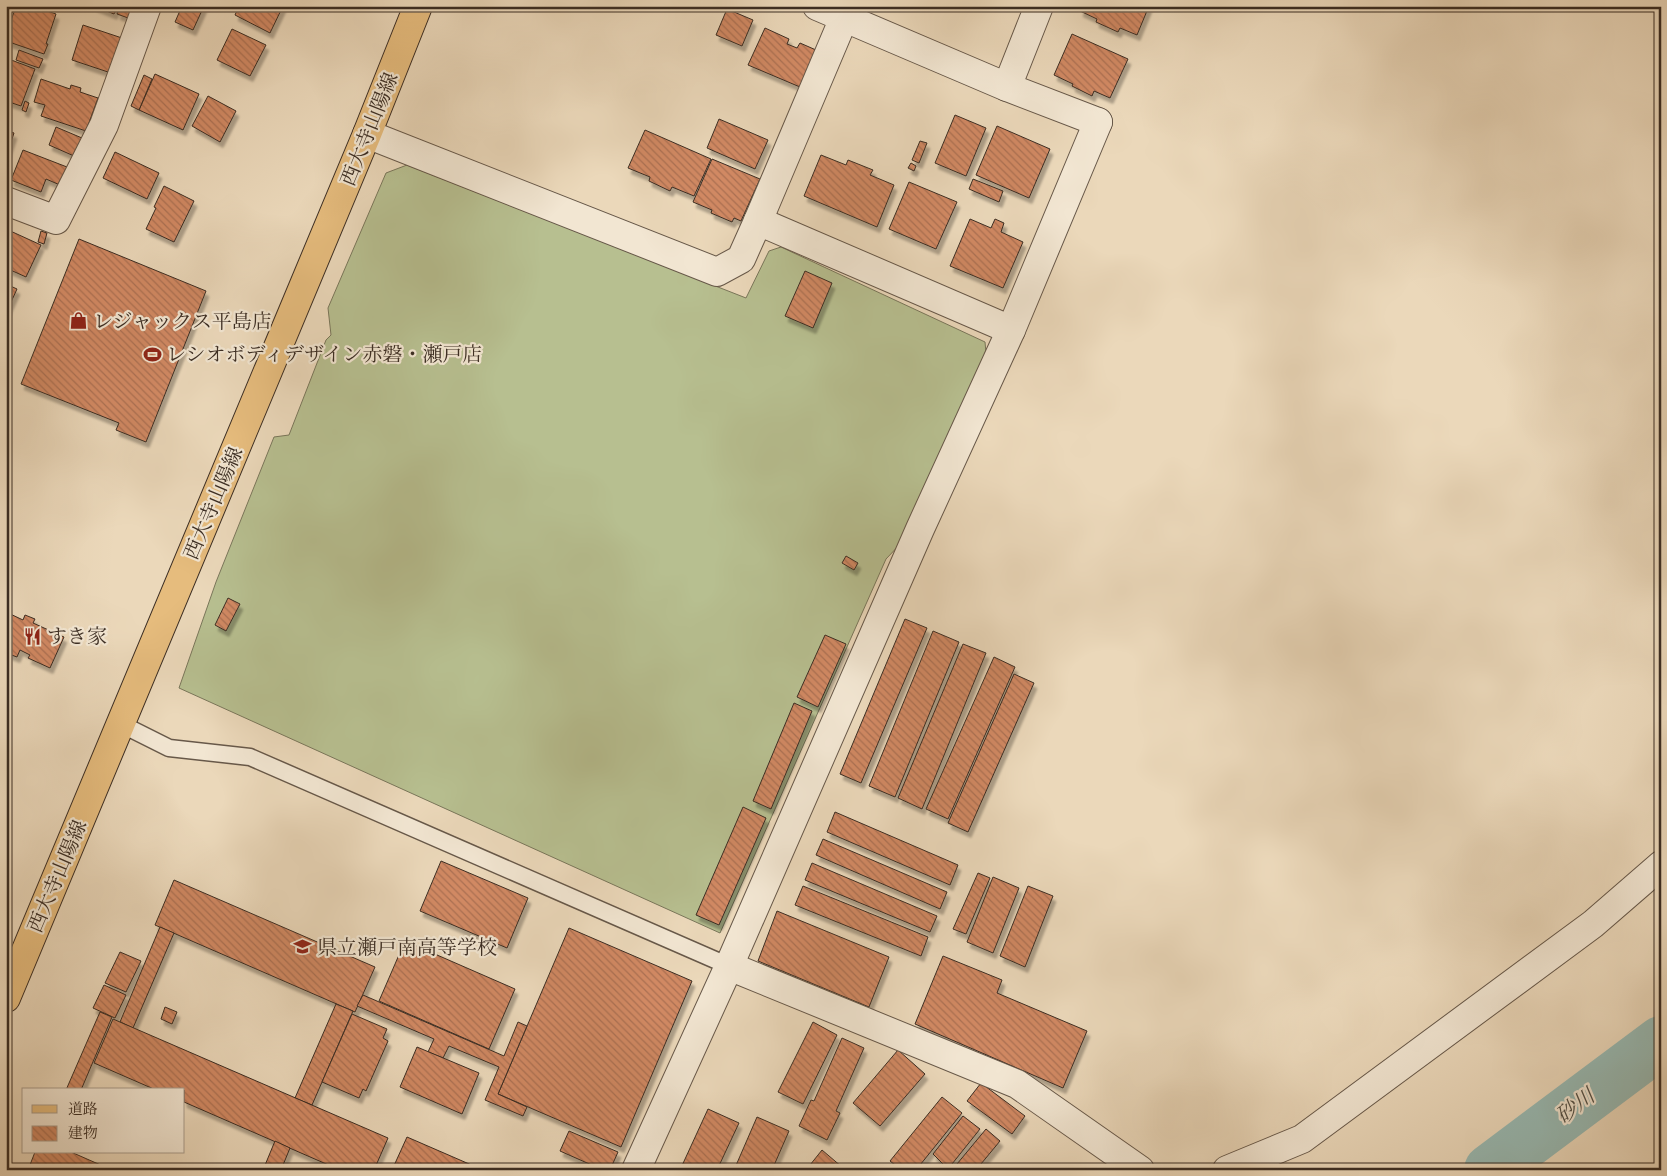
<svg xmlns="http://www.w3.org/2000/svg" width="1667" height="1176" font-family="'IM FELL Great Primer','Noto Serif JP',serif">
  <defs>
    <pattern id="building-back-hatch" width="6" height="6" patternUnits="userSpaceOnUse" patternTransform="scale(1.25)"><rect width="6" height="6" fill="#d18964"/><path d="M-1 5l2 2M0 0l6 6M5-1l2 2" fill="none" stroke="#ab7052"/></pattern>
    <filter id="shadow"><feDropShadow dx="3" dy="5.5" stdDeviation="1" flood-color="#0004"/></filter>
  </defs>
  <rect width="100%" height="100%" fill="#ebd8ba"/>
  <filter id="stains"><feTurbulence type="fractalNoise" baseFrequency=".004" numOctaves="4"/><feColorMatrix values="0 0 0 0 .2 0 0 0 0 .09 0 0 0 0 .02 0 0 0 .5 -.17"/></filter>
  <radialGradient id="worn" r=".72"><stop offset=".6" stop-color="#630" stop-opacity="0"/><stop offset="1" stop-color="#630" stop-opacity=".3"/></radialGradient>
  <!-- garden -->
  <polygon fill="#b7bf90" stroke="#79765a" points="407,165 746,298 769,251 781,247 985,342 986,353 905,539 886,559 720,933 179,688 216,582 274,437 289,435 326,340 331,335 328,308 386,173"/>
  <g fill="none" stroke-linecap="round" stroke-linejoin="round">
    <!-- river -->
    <polyline stroke="#98b9b2" stroke-width="52" points="1490,1170 1661,1042"/>
  </g>
  <!-- building -->
  <g fill="url(#building-back-hatch)" stroke="#3b2d23" filter="url(#shadow)">
    <polygon points="16,6 33,6 56,14 46,44 48,44 44,54 6,41 6,35"/>
    <polygon points="94,6 118,6 114,14"/>
    <polygon points="120,6 136,6 131,19 117,14"/>
    <polygon points="182,6 204,6 193,30 175,22"/>
    <polygon points="239,6 283,6 270,33 235,15"/>
    <polygon points="1082,6 1149,6 1137,35 1120,28 1118,32 1096,22 1097,19 1080,11"/>
    <polygon points="727,9 753,20 742,46 716,35"/>
    <polygon points="83,25 122,38 111,73 72,60"/>
    <polygon points="765,28 789,39 787,44 797,48 800,43 816,50 800,87 748,65"/>
    <polygon points="232,29 266,45 250,76 217,60"/>
    <polygon points="1072,34 1128,59 1110,98 1094,91 1092,96 1072,86 1073,84 1054,75"/>
    <polygon points="19,50 43,59 39,68 16,60"/>
    <polygon points="6,58 35,69 21,106 6,101"/>
    <polygon points="155,74 199,94 183,130 139,110"/>
    <polygon points="144,75 152,79 139,110 131,106"/>
    <polygon points="41,79 70,89 71,85 81,88 80,92 98,98 86,131 41,116 45,105 34,102"/>
    <polygon points="208,96 236,111 220,142 192,126"/>
    <polygon points="25,101 29,103 26,112 22,110"/>
    <polygon points="955,115 986,128 966,176 935,163"/>
    <polygon points="719,119 768,140 755,169 707,148"/>
    <polygon points="997,126 1050,149 1029,198 976,175"/>
    <polygon points="56,127 82,138 74,156 49,145"/>
    <polygon points="6,130 14,133 6,157"/>
    <polygon points="645,130 711,159 694,196 672,187 670,191 649,181 650,177 628,168"/>
    <polygon points="920,141 927,143 919,163 912,160"/>
    <polygon points="23,150 67,167 60,185 46,179 41,192 11,180"/>
    <polygon points="115,152 159,173 147,199 103,178"/>
    <polygon points="821,155 846,165 848,160 873,170 870,175 894,185 877,227 804,196"/>
    <polygon points="712,159 760,179 741,221 734,218 732,222 711,213 712,210 693,202"/>
    <polygon points="911,163 916,166 914,171 908,168"/>
    <polygon points="973,179 1003,191 999,202 969,189"/>
    <polygon points="909,182 957,202 936,249 889,229"/>
    <polygon points="164,186 194,201 174,242 146,229 156,208 154,207"/>
    <polygon points="970,219 991,228 995,219 1004,223 1001,232 1023,242 1003,288 950,266"/>
    <polygon points="6,229 41,245 26,277 6,268"/>
    <polygon points="41,231 47,233 44,244 38,242"/>
    <polygon points="79,239 206,291 146,442 116,430 119,423 21,384"/>
    <polygon points="805,271 832,283 813,328 785,316"/>
    <polygon points="6,284 17,289 6,313"/>
    <polygon points="846,556 858,563 854,570 842,563"/>
    <polygon points="228,598 240,604 226,631 215,625"/>
    <polygon points="6,612 23,620 25,615 35,619 33,623 64,637 50,668 28,658 30,655 20,650 17,657 6,653"/>
    <polygon points="905,619 927,628 861,783 840,774"/>
    <polygon points="933,631 959,642 895,797 869,786"/>
    <polygon points="825,635 846,644 818,707 797,697"/>
    <polygon points="963,644 986,653 922,809 898,798"/>
    <polygon points="994,657 1015,667 948,819 926,809"/>
    <polygon points="1014,674 1034,683 968,832 948,823"/>
    <polygon points="794,703 812,711 771,809 753,801"/>
    <polygon points="743,807 766,818 719,925 696,915"/>
    <polygon points="835,812 958,865 950,885 827,832"/>
    <polygon points="823,839 947,892 940,909 816,855"/>
    <polygon points="441,861 528,898 507,948 420,911"/>
    <polygon points="812,863 937,916 930,932 805,880"/>
    <polygon points="978,873 990,878 966,934 953,929"/>
    <polygon points="993,877 1019,888 993,953 967,942"/>
    <polygon points="174,880 375,967 355,1012 155,925"/>
    <polygon points="803,886 928,937 921,956 795,905"/>
    <polygon points="1028,886 1053,896 1025,967 1000,956"/>
    <polygon points="777,911 889,957 869,1007 758,961"/>
    <polygon points="160,927 174,933 133,1028 120,1022"/>
    <polygon points="569,928 692,981 621,1147 498,1094"/>
    <polygon points="405,941 515,989 489,1049 379,1001"/>
    <polygon points="120,952 141,961 126,992 105,983"/>
    <polygon points="943,956 1002,980 997,993 1087,1031 1063,1088 915,1024"/>
    <polygon points="104,985 126,995 115,1018 93,1008"/>
    <polygon points="363,995 504,1056 518,1022 527,1026 498,1094 527,1107 523,1116 485,1100 499,1067 449,1046 443,1058 428,1052 434,1039 357,1006"/>
    <polygon points="336,1004 353,1011 312,1105 295,1098"/>
    <polygon points="165,1007 177,1012 172,1024 161,1019"/>
    <polygon points="100,1012 112,1017 81,1090 66,1090"/>
    <polygon points="352,1014 387,1029 383,1038 388,1041 366,1091 363,1089 359,1098 322,1082"/>
    <polygon points="113,1019 388,1138 374,1170 340,1170 184,1102 184,1090 156,1090 94,1063"/>
    <polygon points="813,1022 837,1035 803,1104 778,1092"/>
    <polygon points="842,1038 864,1048 836,1111 840,1113 827,1140 799,1126 811,1100 814,1101"/>
    <polygon points="417,1047 479,1073 462,1114 400,1087"/>
    <polygon points="898,1050 925,1074 880,1126 853,1103"/>
    <polygon points="981,1083 1025,1116 1012,1134 967,1101"/>
    <polygon points="942,1097 962,1113 916,1170 901,1170 890,1161"/>
    <polygon points="708,1109 739,1123 717,1170 680,1170"/>
    <polygon points="963,1116 980,1129 948,1169 933,1154"/>
    <polygon points="757,1117 789,1131 772,1170 734,1170"/>
    <polygon points="986,1129 1000,1141 976,1170 952,1170"/>
    <polygon points="569,1131 618,1152 610,1170 603,1170 560,1151"/>
    <polygon points="407,1137 483,1170 392,1170"/>
    <polygon points="275,1141 290,1148 281,1170 263,1170"/>
    <polygon points="822,1150 842,1167 840,1170 806,1170"/>
    <polygon points="35,1152 71,1152 112,1170 28,1170"/>
  </g>
  <g fill="none" stroke-linecap="round" stroke-linejoin="round">
    <defs>
      <polyline id="service" points="121,724 169,748 250,757 729,966"/>
      <g id="minor">
        <polyline points="367,134 717,272 741,259 758,221 1011,330"/>
        <polyline points="6,201 56,220 104,125 147,6"/>
        <polyline points="758,221 849,6"/>
        <polyline points="729,966 1017,1084 1140,1170"/>
        <polyline points="636,1170 729,966 920,529 1011,330 1098,122"/>
        <polyline points="1227,1170 1302,1139 1593,924 1661,865"/>
      </g>
      <g id="tertiary">
        <polyline points="817,6 1007,87 1098,122"/>
        <polyline points="1007,87 1039,6"/>
      </g>
      <polyline id="primary" points="6,998 367,134 418,6"/>
    </defs>
    <!-- service casing -->
    <use href="#service" stroke="#675849" stroke-width="19"/>
    <!-- minor casing -->
    <use href="#minor" stroke="#675849" stroke-width="30"/>
    <!-- tertiary casing -->
    <use href="#tertiary" stroke="#675849" stroke-width="30"/>
    <!-- primary casing -->
    <use href="#primary" stroke="#3b2d23" stroke-width="30"/>
    <!-- service -->
    <use href="#service" stroke="#f2e6d2" stroke-width="16"/>
    <!-- minor -->
    <use href="#minor" stroke="#f2e6d2" stroke-width="28"/>
    <!-- tertiary -->
    <use href="#tertiary" stroke="#f2e6d2" stroke-width="28"/>
    <!-- primary -->
    <use href="#primary" stroke="#e6bc7d" stroke-width="28"/>
  </g>
  <!-- icons -->
  <defs>
    <symbol id="shop-bare" viewBox="-9 -9 18 18"><path d="M-5-2.5h2.3a2.7 3.5 0 0 1 5.4 0H5L5.5 6h-11ZM-1.5-2.5h3a1.5 2.3 0 0 0-3 0Z" fill="#8f2418" stroke="#f2e6d2" stroke-width="2.5" paint-order="stroke"/></symbol>
    <symbol id="stadium-bare" viewBox="-9 -9 18 18"><path d="M0-5a6.5 5 0 1 0 0 10a6.5 5 0 1 0 0-10ZM-3.5-1.8h7v3.6h-7Z" fill="#8f2418" stroke="#f2e6d2" stroke-width="2.5" paint-order="stroke"/></symbol>
    <symbol id="restaurant-bare" viewBox="-9 -9 18 18"><path d="M-5-6h1v4h1v-4h1v4h1v-4h1v5L-1.5 .5V6h-2V.5L-5-1ZM5-6V6H3V1.5H1.5Q1.5-4 5-6Z" fill="#8f2418" stroke="#f2e6d2" stroke-width="2.5" paint-order="stroke"/></symbol>
    <symbol id="school-bare" viewBox="-9 -9 18 18"><path d="M0-5L7-2L0 1L-7-2ZM-4 1L0 2.5L4 1V4Q0 6-4 4Z" fill="#8f2418" stroke="#f2e6d2" stroke-width="2.5" paint-order="stroke"/></symbol>
  </defs>
  <g fill-rule="evenodd">
    <use href="#shop-bare" x="66" y="308" width="25" height="25"/>
    <use href="#stadium-bare" x="140" y="342" width="25" height="25"/>
    <use href="#restaurant-bare" x="20" y="624" width="25" height="25"/>
    <use href="#school-bare" x="290" y="934" width="25" height="25"/>
  </g>
  <g text-anchor="middle" stroke-width="4.5" stroke-linejoin="round" paint-order="stroke">
    <!-- street labels -->
    <g font-size="20" fill="#3b2d23" stroke="#f2e6d2">
      <text transform="translate(369 129) rotate(-68)" y="7">西大寺山陽線</text>
      <text transform="translate(213 503) rotate(-67)" y="7">西大寺山陽線</text>
      <text transform="translate(57 876) rotate(-67)" y="7">西大寺山陽線</text>
    </g>
    <!-- poi labels -->
    <g font-size="20" fill="#3b2d23" stroke="#f2e6d2" text-anchor="start">
      <text x="93" y="328">レジャックス平島店</text>
      <text x="166" y="361">レシオボディデザイン赤磐・瀬戸店</text>
      <text x="47" y="643">すき家</text>
      <text x="317" y="954">県立瀬戸南高等学校</text>
    </g>
    <!-- water labels -->
    <g font-size="21" font-style="italic" fill="#525047" stroke="#f2e6d2">
      <text transform="translate(1575 1106) rotate(-37)" y="7">砂川</text>
    </g>
  </g>
  <!-- margin -->
  <rect width="1667" height="1176" fill="none" stroke="#ebd8ba" stroke-width="25"/>
  <rect x="8" y="8" width="1652" height="1161" fill="none" stroke="#3b2d23" stroke-width="2.5"/>
  <rect x="12" y="12" width="1642" height="1151" fill="none" stroke="#3b2d23"/>
  <!-- legend -->
  <rect x="22" y="1088" width="162" height="65" fill="#f2e6d2" stroke="#a99c8c"/>
  <rect x="32" y="1105" width="25" height="8" fill="#e6bc7d" stroke="#a99c8c"/>
  <text x="68" y="1114" font-size="15" fill="#3b2d23">道路</text>
  <rect x="32" y="1126" width="25" height="15" fill="url(#building-back-hatch)" stroke="#a99c8c"/>
  <text x="68" y="1138" font-size="15" fill="#3b2d23">建物</text>
  <rect width="100%" height="100%" filter="url(#stains)"/>
  <rect width="100%" height="100%" fill="url(#worn)"/>
</svg>
